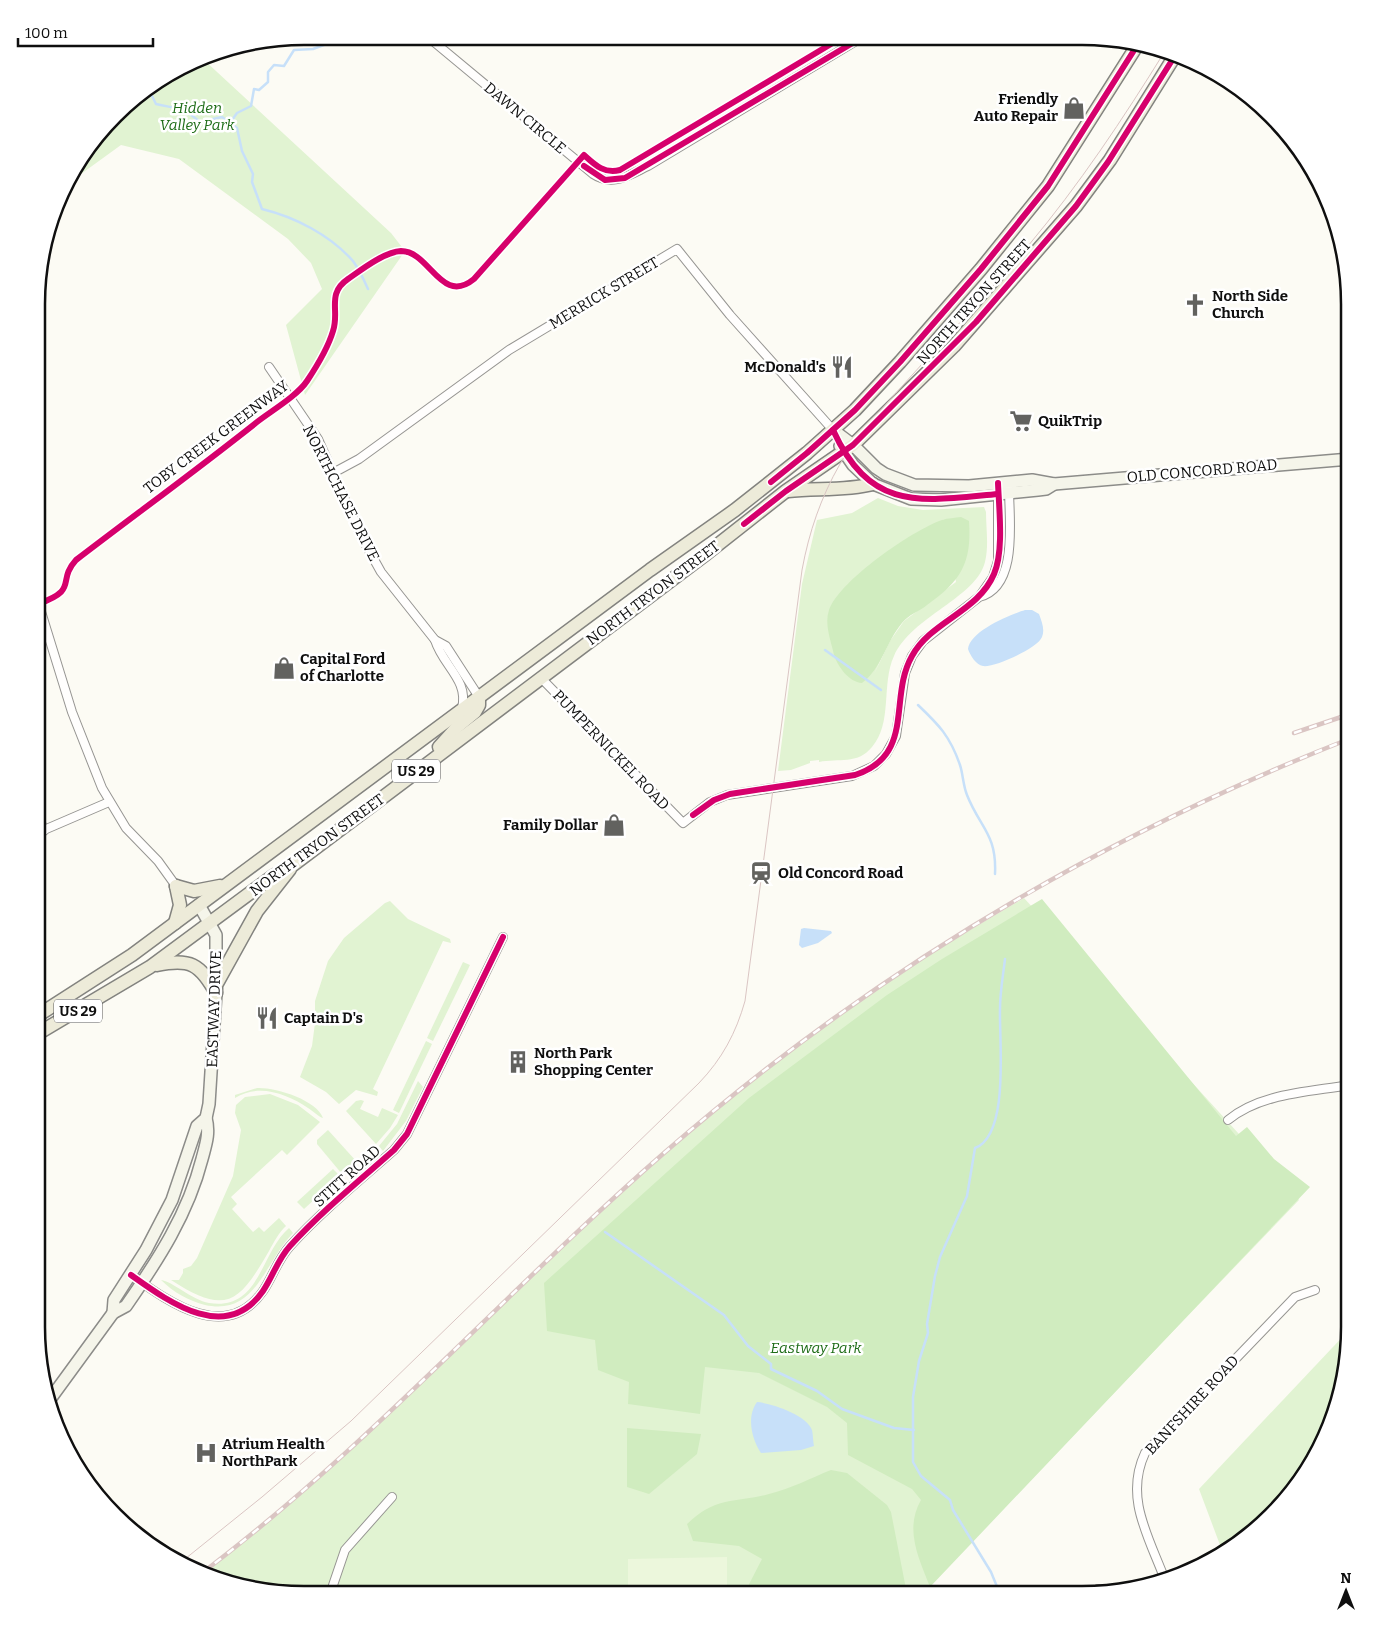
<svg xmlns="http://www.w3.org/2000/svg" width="1386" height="1631" font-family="Bitter,serif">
  <rect width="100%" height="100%" fill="#fcfbf4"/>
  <!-- green -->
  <g fill="#e1f3d2" fill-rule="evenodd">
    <polygon points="203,59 391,233 405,251 305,395 286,325 322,289 311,263 288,239 179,159 121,145 81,174 70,178 72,170 128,103"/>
    <path d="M 878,498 L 898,506 L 923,510 L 984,507 L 986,512 C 986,528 989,546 985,562 C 976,598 912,616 894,656 C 881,684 893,723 872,747 C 857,765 839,758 819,762 L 819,760 L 810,761 L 810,763 L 791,770 L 778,771 L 802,584 L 817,520 L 852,513 ZM 944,519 L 956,582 L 904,621 L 890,641 L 874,674 Z"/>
    <path d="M 1024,898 L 1299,1200 L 921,1594 L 286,1594 L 218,1581 L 203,1574 C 358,1458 486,1313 630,1184 C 716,1106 808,1035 905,971 C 943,945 984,922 1024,898 Z"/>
    <polygon points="390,901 408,919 450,939 451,943 443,941 373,1089 378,1092 377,1096 356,1090 339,1104 326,1092 300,1077 312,1046 315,1023 315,1001 328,961 344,938 385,903"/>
    <polygon points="463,962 470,965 433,1041 427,1038"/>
    <polygon points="426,1041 432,1044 399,1113 393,1110"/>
    <polygon points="418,1081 423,1087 406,1121 383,1151 379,1146 397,1124"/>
    <path d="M 257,1088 C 275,1087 317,1100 323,1118 C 319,1117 313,1111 308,1108 C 287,1094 259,1083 235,1098 L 235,1095 Z"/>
    <path d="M 270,1094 L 298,1105 L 320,1122 L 287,1155 L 282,1150 L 231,1197 L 237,1204 L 232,1209 L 253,1232 L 259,1227 L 264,1232 L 279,1218 L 286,1226 C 279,1232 274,1242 269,1251 C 239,1303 226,1316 171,1280 L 179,1280 L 183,1273 L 183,1269 L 191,1266 L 197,1258 L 233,1176 L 241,1130 L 235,1113 L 236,1105 L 245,1097 Z"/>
    <polygon points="361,1100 364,1101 360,1109 378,1117 382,1108 398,1115 390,1128 376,1144 346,1111 356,1101"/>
    <polygon points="328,1130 356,1161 342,1174 317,1144 317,1140"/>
    <polygon points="333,1169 340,1176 304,1209 297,1202"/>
    <path d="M 289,1228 L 293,1233 C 264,1263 256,1316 205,1305 C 189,1301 173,1292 161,1280 C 172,1281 192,1300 209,1303 C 260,1311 260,1253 289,1228 Z"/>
    <polygon points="1349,1330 1349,1345 1336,1413 1314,1461 1271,1516 1223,1553 1199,1489"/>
  </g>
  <!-- forest -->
  <g fill="#d0ecbf">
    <path d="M 961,517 L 969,521 C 972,563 961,581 927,605 C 920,611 908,615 902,623 C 886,642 882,668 862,683 C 849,682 838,667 834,655 C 831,641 824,624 829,610 C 840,580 913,530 942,520 C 948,518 955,518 961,517 Z"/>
    <path d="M 1042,899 L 1236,1136 L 1247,1127 L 1274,1159 L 1310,1187 L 930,1587 C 919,1558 904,1530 921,1500 L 912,1489 L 848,1455 L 847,1423 L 827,1407 L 759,1373 L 705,1367 L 700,1414 L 628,1404 L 629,1382 L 598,1370 L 595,1340 L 547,1331 L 544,1283 L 749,1098 L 887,995 L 942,959 Z"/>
    <polygon points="627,1428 701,1434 697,1454 649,1494 627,1487"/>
    <path d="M 831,1470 L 847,1473 L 887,1505 L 891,1512 L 907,1594 L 744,1594 L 762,1559 L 739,1546 L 693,1541 L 687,1524 C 716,1496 735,1503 769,1494 C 790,1489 811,1478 831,1470 Z"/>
  </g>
  <!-- pitch -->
  <polygon fill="#ecf7dc" points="727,1557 727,1594 628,1594 628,1559"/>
  <!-- water -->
  <g fill="#c7e0f9">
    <path d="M 1025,610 L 1032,610 L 1039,614 C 1042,622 1045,630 1042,637 C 1038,648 994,668 983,666 C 976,665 970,655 968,649 C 970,631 1009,615 1025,610 Z"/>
    <polygon points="804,928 831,931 832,933 818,943 802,948 799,945 801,929"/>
    <path d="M 757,1402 C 771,1403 807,1415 812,1430 C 813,1434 813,1441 814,1446 L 801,1450 L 761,1453 C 752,1440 746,1417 757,1402 Z"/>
  </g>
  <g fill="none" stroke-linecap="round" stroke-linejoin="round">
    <!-- stream -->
    <g stroke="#c7e0f9" stroke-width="2.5">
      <path d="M 149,90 L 156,104 C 176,109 182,106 200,122 L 222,117 L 237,128 L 242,151 L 253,174 L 252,182 L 262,209 C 295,217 330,235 353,261 C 359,269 364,280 368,289"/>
      <polyline points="230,123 237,113 251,106 254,89 259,90 268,82 268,72 274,65 284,66 294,50 313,49 348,36"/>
      <polyline points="825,650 881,690"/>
      <path d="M 918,705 C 939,725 950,736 960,765 C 963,774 963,785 967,795 C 980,828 997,834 995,874"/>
      <polyline points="605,1232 724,1315 748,1346 771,1364 771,1369 817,1391 842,1409 894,1428 914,1430"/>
      <path d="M 1000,1594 L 991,1572 L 953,1510 L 950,1500 L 921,1476 L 913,1462 L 913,1397 L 919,1361 L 928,1333 L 927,1324 L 935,1276 L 940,1257 L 967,1196 L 975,1148 C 1010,1135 999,1041 1000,1009 C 1000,992 1003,976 1005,959"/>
    </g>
    <defs>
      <g id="street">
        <path d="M 428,37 L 593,174 C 613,187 629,175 648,166 L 861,38"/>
        <polyline points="269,367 318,439 362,538 381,572 435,640 446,646 479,697"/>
        <polyline points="333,473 359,459 509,350 677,249 730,315 833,430"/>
        <polyline points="979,597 993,577 998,561 998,490"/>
        <polyline points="38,602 72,712 102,788 126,828 158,861 176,886"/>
        <path d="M 435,640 C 443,666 469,680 462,708"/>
        <path d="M 540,677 L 683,823 L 710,802 L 727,795 L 852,776 L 874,766 L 886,754 L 896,736 L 905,673 L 912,656 L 923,641 L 979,597 C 1019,587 1009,519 1009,489"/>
        <polyline points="37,812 44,831"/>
        <polyline points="37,833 109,802"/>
        <path d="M 1228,1120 C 1261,1093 1309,1092 1349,1085"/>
        <path d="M 131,1275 C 169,1302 226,1344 263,1291 C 273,1276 278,1259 290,1246 C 322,1211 359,1181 394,1150 L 407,1134 L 503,937"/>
        <path d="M 1165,1580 C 1149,1537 1124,1498 1145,1453 L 1295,1297 L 1315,1290"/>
        <polyline points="1098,1589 1104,1593"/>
        <polyline points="330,1594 345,1550 392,1497"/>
      </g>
      <g id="secondary">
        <polyline points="833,430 853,445 876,468 885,474 914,485 969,486 1032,480 1054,484 1350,459"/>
        <polyline points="840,446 853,465 873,484 911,499 941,500 1038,490 1046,489 1054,484"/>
        <polyline points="199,905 216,935 216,985"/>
        <polyline points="113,1313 114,1300 146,1250 172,1200 197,1126 206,1118 209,1104 216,993"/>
        <path d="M 48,1402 L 113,1313 L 126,1306 C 158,1260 188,1214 202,1159 C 206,1144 210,1133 206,1118"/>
      </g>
      <g id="primary">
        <path d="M 788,491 C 817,488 845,491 873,484"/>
        <polyline points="439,747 458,726 475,712 479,705 479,697"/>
        <polyline points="176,886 194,891 220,886"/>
        <polyline points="175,923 180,905 176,886"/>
        <path d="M 157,965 C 190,958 200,964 216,993"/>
        <polyline points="216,993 216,985 257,911 290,869"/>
        <polyline points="37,1016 132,955 650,570 735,510 807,453 855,410 900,362 981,269 1048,186 1138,44"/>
        <polyline points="37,1034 150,967 273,876 293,865 706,554 786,491 853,445 954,346 1076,206 1110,160 1176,54"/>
      </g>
    </defs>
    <!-- street casing -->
    <use href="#street" stroke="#969592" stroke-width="10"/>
    <!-- secondary casing -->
    <use href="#secondary" stroke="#8c8c89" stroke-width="14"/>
    <!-- primary casing -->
    <use href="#primary" stroke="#83837f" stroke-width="15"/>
    <!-- street -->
    <use href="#street" stroke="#fffefd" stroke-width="8"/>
    <!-- secondary -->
    <use href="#secondary" stroke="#f5f5ea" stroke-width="11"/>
    <!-- primary -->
    <use href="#primary" stroke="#edebd9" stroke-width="12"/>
    <!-- tram -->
    <path stroke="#dac5c3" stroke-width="1" d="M 180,1563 L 262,1497 L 351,1421 L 699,1083 C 722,1059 736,1033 745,1001 L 802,570 C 809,532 821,497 840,464 C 857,435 882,409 904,384 C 945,338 988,293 1028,246 C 1079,185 1123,119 1165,51"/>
    <defs>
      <g id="rail">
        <polyline points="1294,733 1350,714"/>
        <path d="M 202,1573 C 369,1447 507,1290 664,1153 C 867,976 1099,837 1349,739"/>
      </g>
    </defs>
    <!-- rail casing -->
    <use href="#rail" stroke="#dac5c3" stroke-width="4.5"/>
    <!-- rail -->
    <use href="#rail" stroke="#fff" stroke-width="2.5" stroke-dasharray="8" stroke-linecap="butt"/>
    <defs>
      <g id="cycleway">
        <polyline points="584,166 605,180 625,178 861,38"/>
        <path d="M 833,430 C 871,513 922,501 998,494"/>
        <polyline points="771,482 807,453 855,410 900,362 981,269 1048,186 1138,44"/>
        <polyline points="744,524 786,491 853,445 976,322 1076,206 1108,162 1176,54"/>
        <path d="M 38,604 C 80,589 56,582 76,560 C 136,514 198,469 257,422 C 271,411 297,396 307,381 C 317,366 328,348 333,331 C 340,311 326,294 348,279 C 361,270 384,252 401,251 C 430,251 441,306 474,279 L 584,155 C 595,165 604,174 620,170 L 841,38"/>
        <path d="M 693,815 L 714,800 L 730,794 L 855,775 C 916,755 888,698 912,656 C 931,621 978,612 994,574 C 1004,551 999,509 998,483"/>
        <path d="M 131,1275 C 169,1302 226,1344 263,1291 C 273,1276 278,1259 290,1246 C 322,1211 359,1181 394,1150 L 407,1134 L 503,937"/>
      </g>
    </defs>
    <!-- cycleway casing -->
    <use href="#cycleway" stroke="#fff" stroke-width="9"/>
    <!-- cycleway -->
    <use href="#cycleway" stroke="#d6006c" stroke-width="6"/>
  </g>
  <!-- icons -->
  <defs>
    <symbol id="shop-bare" viewBox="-9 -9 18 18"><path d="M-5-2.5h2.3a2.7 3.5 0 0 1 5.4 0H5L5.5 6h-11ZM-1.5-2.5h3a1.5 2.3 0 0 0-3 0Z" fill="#62625f" stroke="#fff" stroke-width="2.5" paint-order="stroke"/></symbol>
    <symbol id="church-bare" viewBox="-9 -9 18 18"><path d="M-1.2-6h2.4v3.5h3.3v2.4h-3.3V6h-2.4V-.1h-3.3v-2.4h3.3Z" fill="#62625f" stroke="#fff" stroke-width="2.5" paint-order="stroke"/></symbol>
    <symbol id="restaurant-bare" viewBox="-9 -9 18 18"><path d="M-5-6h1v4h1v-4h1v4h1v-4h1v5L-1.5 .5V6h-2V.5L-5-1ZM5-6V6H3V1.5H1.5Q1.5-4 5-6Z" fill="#62625f" stroke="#fff" stroke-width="2.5" paint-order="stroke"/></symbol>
    <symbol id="supermarket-bare" viewBox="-9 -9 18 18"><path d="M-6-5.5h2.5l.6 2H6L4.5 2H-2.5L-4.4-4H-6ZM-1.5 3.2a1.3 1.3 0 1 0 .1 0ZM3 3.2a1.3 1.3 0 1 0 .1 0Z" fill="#62625f" stroke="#fff" stroke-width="2.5" paint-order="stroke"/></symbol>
    <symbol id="station-bare" viewBox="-9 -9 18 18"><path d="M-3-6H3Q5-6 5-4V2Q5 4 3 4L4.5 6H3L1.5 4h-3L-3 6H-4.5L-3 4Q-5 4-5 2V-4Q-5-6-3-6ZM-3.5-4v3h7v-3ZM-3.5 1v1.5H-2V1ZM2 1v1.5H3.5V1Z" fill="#62625f" stroke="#fff" stroke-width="2.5" paint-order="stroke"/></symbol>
    <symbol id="building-bare" viewBox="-9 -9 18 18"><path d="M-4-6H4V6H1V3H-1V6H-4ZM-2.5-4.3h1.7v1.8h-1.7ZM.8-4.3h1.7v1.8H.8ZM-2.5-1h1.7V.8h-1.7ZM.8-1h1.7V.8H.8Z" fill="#62625f" stroke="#fff" stroke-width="2.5" paint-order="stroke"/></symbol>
    <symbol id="hospital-bare" viewBox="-9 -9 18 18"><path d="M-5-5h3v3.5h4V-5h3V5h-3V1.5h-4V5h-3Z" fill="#62625f" stroke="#fff" stroke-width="2.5" paint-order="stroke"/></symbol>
  </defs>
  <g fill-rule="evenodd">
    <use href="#shop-bare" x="1058" y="92" width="32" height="32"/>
    <use href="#church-bare" x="1179" y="289" width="32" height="32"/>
    <use href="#restaurant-bare" x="826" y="351" width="32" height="32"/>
    <use href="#supermarket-bare" x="1005" y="405" width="32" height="32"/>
    <use href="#shop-bare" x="268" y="652" width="32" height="32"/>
    <use href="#shop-bare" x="598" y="809" width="32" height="32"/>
    <use href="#station-bare" x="745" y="857" width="32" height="32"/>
    <use href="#restaurant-bare" x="251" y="1002" width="32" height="32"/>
    <use href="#building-bare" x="502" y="1046" width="32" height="32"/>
    <use href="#hospital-bare" x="190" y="1437" width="32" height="32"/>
  </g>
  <g text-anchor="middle" stroke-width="5" stroke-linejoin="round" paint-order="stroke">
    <!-- shield labels -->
    <g fill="#fff" stroke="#575757" stroke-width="1">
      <rect x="392" y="759.5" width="48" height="23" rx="4"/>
      <rect x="54" y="999.5" width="48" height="23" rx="4"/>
    </g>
    <g font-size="14" font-weight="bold" fill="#0f0f0f">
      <text x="416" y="776">US 29</text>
      <text x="78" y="1016">US 29</text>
    </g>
    <!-- poi labels -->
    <g font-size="15" font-weight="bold" fill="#0f0f0f" stroke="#fff" text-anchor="start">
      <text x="1058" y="104" text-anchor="end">Friendly<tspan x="1058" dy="17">Auto Repair</tspan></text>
      <text x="1212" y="301">North Side<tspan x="1212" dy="17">Church</tspan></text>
      <text x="826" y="372" text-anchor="end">McDonald's</text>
      <text x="1038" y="426">QuikTrip</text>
      <text x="300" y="664">Capital Ford<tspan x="300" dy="17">of Charlotte</tspan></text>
      <text x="598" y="830" text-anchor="end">Family Dollar</text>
      <text x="778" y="878">Old Concord Road</text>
      <text x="284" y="1023">Captain D's</text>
      <text x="534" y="1058">North Park<tspan x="534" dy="17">Shopping Center</tspan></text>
      <text x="222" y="1449">Atrium Health<tspan x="222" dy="17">NorthPark</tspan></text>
    </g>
    <!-- park labels -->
    <g font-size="15" font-style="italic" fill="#1f6d18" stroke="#fff">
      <text x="197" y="113">Hidden<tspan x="197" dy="17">Valley Park</tspan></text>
      <text x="816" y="1353">Eastway Park</text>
    </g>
    <!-- street labels -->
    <g font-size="15" fill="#0f0f0f" stroke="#fff">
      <text transform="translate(525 118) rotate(40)" y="5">DAWN CIRCLE</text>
      <text transform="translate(604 293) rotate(-31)" y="5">MERRICK STREET</text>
      <text transform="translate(974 302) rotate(-48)" y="5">NORTH TRYON STREET</text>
      <text transform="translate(216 437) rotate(-37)" y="5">TOBY CREEK GREENWAY</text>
      <text transform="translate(1202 471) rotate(-5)" y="5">OLD CONCORD ROAD</text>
      <text transform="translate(341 493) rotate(63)" y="5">NORTHCHASE DRIVE</text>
      <text transform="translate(653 593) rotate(-37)" y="5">NORTH TRYON STREET</text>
      <text transform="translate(611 750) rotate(46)" y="5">PUMPERNICKEL ROAD</text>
      <text transform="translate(317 845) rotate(-36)" y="5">NORTH TRYON STREET</text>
      <text transform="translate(214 1009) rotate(-88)" y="5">EASTWAY DRIVE</text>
      <text transform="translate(347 1176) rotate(-42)" y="5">STITT ROAD</text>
      <text transform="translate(1192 1405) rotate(-47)" y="5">BANFSHIRE ROAD</text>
    </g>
  </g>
  <!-- crop -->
  <path d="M0 0H1386V1631H0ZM304 45H1082A259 259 0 0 1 1341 304V1327A259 259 0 0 1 1082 1586H304A259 259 0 0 1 45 1327V304A259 259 0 0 1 304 45Z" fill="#fff" fill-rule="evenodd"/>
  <path fill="none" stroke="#0f0f0f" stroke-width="2.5" d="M304 45H1082A259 259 0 0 1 1341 304V1327A259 259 0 0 1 1082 1586H304A259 259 0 0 1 45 1327V304A259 259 0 0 1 304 45Z"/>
  <!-- north arrow -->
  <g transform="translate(1346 1591)" stroke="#ffffff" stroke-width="4" paint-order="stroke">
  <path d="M0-4L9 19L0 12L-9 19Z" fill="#0f0f0f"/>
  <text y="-8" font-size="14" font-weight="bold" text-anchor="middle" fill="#0f0f0f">N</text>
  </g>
  <!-- scale -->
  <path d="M18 38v8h135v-8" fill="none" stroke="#0f0f0f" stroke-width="2.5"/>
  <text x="25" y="38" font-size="15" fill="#0f0f0f" stroke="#ffffff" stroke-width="4" paint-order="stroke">100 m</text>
</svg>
